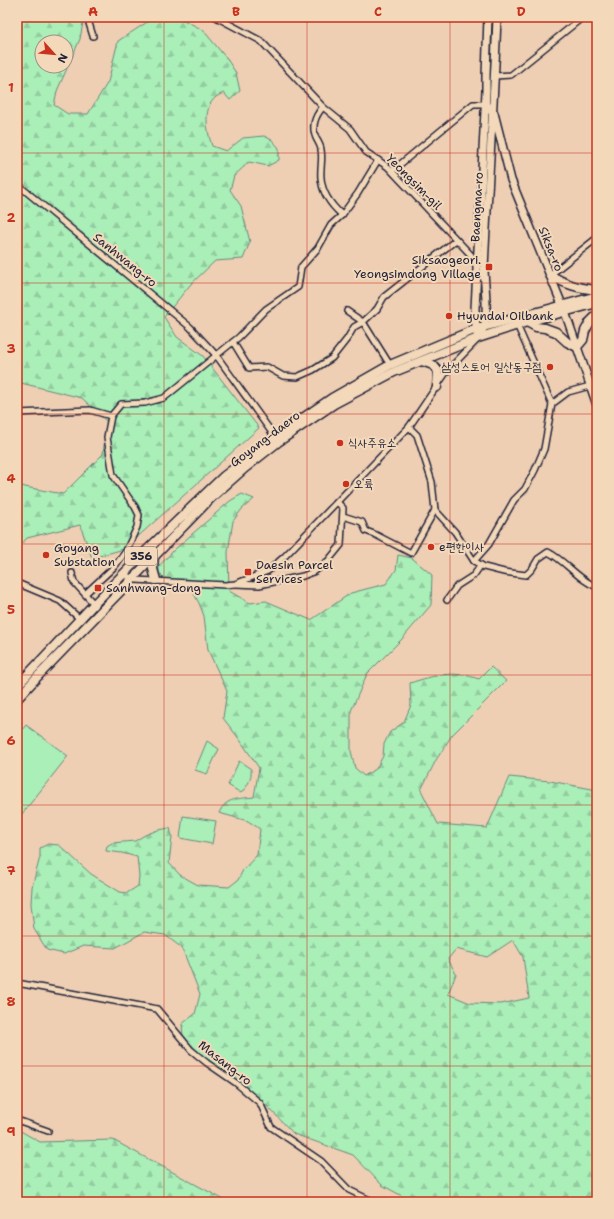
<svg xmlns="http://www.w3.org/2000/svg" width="614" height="1219" font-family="'Shantell Sans','Poor Story',sans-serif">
  <defs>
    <pattern id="forest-firs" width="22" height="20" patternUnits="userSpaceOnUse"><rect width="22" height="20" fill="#aaeeb8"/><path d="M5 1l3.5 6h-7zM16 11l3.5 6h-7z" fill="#92cc9f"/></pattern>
  </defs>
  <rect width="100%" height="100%" fill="#efcfb3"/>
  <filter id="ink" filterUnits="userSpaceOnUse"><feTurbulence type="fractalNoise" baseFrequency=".025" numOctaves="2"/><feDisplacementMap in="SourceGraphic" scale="8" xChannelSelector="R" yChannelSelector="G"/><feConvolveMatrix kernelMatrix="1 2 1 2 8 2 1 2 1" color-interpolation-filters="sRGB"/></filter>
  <g filter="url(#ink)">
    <!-- green -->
    <g fill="#aaeeb8" stroke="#66887a">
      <polygon points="26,725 68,756 22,814 17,811 17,736"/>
      <polygon points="207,741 219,749 207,774 195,770"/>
      <path d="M 239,761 L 251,769 C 252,778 248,786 241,793 L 228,785 Z"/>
      <polygon points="183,816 216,821 212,844 180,838"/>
    </g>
    <!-- forest -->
    <g fill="url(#forest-firs)" stroke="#66887a" fill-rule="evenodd">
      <path d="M 17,17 L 84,17 L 80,39 L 57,91 L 54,105 L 68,114 L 88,114 L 108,82 L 118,41 L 155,17 L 178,17 L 203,30 L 227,59 L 236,73 L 240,91 L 230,100 L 224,93 C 201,100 206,128 212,146 L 226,151 L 243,138 L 264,136 L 272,140 L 279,148 L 279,160 L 268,166 L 249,162 L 234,176 L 230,190 L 241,206 L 250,242 L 243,259 L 215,261 L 190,285 L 164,317 L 177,337 L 203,356 L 259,428 L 124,549 L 92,558 L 80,525 L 27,538 L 17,549 L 17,484 L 25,487 L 63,494 L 103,454 L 107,422 L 82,398 L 17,382 ZM 42,42 L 66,42 L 66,66 L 42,66 Z"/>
      <path d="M 242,494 L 254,499 L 242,509 L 233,521 L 228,552 L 229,591 L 250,603 L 266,601 L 311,620 L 351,593 L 366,589 L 386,584 L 396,570 L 398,555 L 412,558 L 432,575 L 431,605 L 402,639 L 367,674 L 351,711 L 351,751 L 355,768 L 364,776 L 376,769 L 383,756 L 384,744 L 390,732 L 404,722 L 411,705 L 410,683 C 435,675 453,670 479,679 L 491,667 L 506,681 L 452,735 L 436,760 L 421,790 L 438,824 L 487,828 L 509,777 L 550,781 L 597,790 L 597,1202 L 413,1202 L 382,1185 L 353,1155 L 294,1134 L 267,1106 L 236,1080 L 203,1056 L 183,1037 L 182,1024 L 195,1014 L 200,994 L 182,948 L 165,935 L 144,932 L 115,948 L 83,946 L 64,954 L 47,950 L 34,929 L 31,904 L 32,887 L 40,857 L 40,848 L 48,844 L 59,845 L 91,874 L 120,892 L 127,893 L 138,886 L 139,876 L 137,857 L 122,853 L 106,851 L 107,846 L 112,843 L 135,841 L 145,835 L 158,830 L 170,828 L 172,837 L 169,863 L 180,875 L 198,885 L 229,887 L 238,880 L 243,870 L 257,855 L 260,829 L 248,821 L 219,813 C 226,797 239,799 254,797 L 259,768 L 240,740 L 223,718 L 227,691 L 208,650 L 204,616 L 199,603 L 188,583 L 163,578 L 159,572 L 159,566 L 175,549 L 230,501 ZM 513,940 L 523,957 L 529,998 L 501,1004 L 470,1003 L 448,994 L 456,974 L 448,959 L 456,949 L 487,957 Z"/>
      <polygon points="17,1129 40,1142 113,1140 228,1202 17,1202"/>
    </g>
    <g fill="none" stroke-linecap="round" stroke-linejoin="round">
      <defs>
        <g id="street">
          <polyline points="87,17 93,36"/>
          <polyline points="216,17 261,41 323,107 350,129 366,152 388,167 471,255 477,268"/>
          <polyline points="495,76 511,75 583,17"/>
          <path d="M 323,107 C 315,116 311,126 316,138 C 318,142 321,146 321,150 C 323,159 320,168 321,178 C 322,193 332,206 342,215"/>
          <polyline points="392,171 473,104 485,104"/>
          <polyline points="17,184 190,327 216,355 275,437"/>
          <polyline points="550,275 597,238"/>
          <polyline points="347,311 363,322 390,365"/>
          <polyline points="517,325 552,404"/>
          <polyline points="233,342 249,368 267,367 283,376 297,377 313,370 332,358 347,339 354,327 363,322 377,309 384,297 456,240"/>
          <polyline points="17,413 90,410 111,416"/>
          <path d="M 409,427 L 417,435 L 432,482 L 435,510 L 455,532 L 474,561 L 484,567 L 504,572 L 526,575 L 532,569 L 538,559 L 548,552 C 566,561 578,580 597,587"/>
          <polyline points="343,516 362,522 366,531 374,534 411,553 435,510"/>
          <polyline points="474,561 489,544 514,500 525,489 535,470 544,449 552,404 568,392 590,386"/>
          <polyline points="72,573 74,582 94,604"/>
          <polyline points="123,574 136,580 225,585 235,584 268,571 285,556 409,427 447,371 476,341"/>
          <polyline points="17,583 60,601 80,619"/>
          <polyline points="236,584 259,585 303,576 315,571 328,561 341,545 343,508 337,502"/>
          <polyline points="85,594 115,566 126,551 137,527 139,515 135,507 113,475 107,437 111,416 121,404 145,403 164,398 239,337 266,309 298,287 301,267 318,248 331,225 342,215 358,193 378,160"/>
          <polyline points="447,600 457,586 474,575 481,565"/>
          <polyline points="17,983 157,1009 191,1050 207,1063 236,1083 260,1103 271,1127 321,1161 349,1190 374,1202"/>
          <polyline points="17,1120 48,1131"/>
        </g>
        <g id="secondary">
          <polyline points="485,104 494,113 511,180 565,312 597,405"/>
          <path d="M 482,331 C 490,318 484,284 484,268 C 488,184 494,101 497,17"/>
          <polyline points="477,334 476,329 475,309 486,91 486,76 488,17"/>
        </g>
        <g id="primary">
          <path d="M 550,275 C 567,285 578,288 597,290"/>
          <polyline points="527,322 536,327 545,328 556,332 567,342 577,347 583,340 585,331 590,322 597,315"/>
          <polyline points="422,361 433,365 438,371 437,387"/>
          <polyline points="154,555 153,569 156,580"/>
          <polyline points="17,686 94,604 147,550 224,476 275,437 332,398 390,365 476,329 597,296"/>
          <polyline points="17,699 39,675 211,498 245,468 278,442 334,404 394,372 478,338 527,322 597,303"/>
        </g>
      </defs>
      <!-- street casing -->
      <use href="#street" stroke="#22223b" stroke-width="8"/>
      <!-- secondary casing -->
      <use href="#secondary" stroke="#22223b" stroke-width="10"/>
      <!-- primary casing -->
      <use href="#primary" stroke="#22223b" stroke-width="11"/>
      <!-- street -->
      <use href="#street" stroke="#f3d9ba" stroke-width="5"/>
      <!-- secondary -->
      <use href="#secondary" stroke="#f3d9ba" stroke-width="7"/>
      <!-- primary -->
      <use href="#primary" stroke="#f3d9ba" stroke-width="8"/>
    </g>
  </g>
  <!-- grid -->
  <path fill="none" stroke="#c8321e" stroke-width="1" stroke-opacity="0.55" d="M 164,17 L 164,1202M 307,17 L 307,1202M 450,17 L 450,1202M 17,153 L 597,153M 17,283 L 597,283M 17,414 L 597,414M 17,544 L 597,544M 17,675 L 597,675M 17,805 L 597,805M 17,936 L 597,936M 17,1066 L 597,1066"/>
  <!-- markers -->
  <g fill="#c8321e" stroke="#f3d9ba" stroke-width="1.5">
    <rect x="485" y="263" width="8" height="8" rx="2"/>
    <circle cx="449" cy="316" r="4"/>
    <circle cx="550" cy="367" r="4"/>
    <circle cx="340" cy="443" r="4"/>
    <circle cx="346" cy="484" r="4"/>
    <circle cx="431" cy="547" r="4"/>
    <circle cx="46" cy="555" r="4"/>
    <rect x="244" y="568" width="8" height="8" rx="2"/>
    <rect x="94" y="584" width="8" height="8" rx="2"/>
  </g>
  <g text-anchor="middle" stroke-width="4" stroke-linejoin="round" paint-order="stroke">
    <!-- shield labels -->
    <rect fill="#f3d9ba" stroke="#615961" stroke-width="1" x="125" y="547" width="32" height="18" rx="3"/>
    <g font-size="11" font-weight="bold" fill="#22223b">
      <text x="141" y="560">356</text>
    </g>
    <!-- street labels -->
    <g font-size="12" fill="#22223b" stroke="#f3d9ba">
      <text transform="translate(414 182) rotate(45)" y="4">Yeongsim-gil</text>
      <text transform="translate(477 207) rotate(-87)" y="4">Baengma-ro</text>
      <text transform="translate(551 249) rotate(68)" y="4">Siksa-ro</text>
      <text transform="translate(125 260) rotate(39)" y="4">Sanhwang-ro</text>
      <text transform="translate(265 439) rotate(-37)" y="4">Goyang-daero</text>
      <text transform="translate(225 1063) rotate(38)" y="4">Masang-ro</text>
    </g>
    <!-- poi labels -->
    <g font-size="12" fill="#22223b" stroke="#f3d9ba" text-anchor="start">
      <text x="481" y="264" text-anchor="end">Siksaogeori.<tspan x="481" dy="14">Yeongsimdong Village</tspan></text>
      <text x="457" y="320">Hyundai Oilbank</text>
      <text x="542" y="371" text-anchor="end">삼성스토어 일산동구점</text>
      <text x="348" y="447">식사주유소</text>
      <text x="354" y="488">오륙</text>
      <text x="439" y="551">e편한이사</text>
      <text x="54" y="552">Goyang<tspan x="54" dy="14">Substation</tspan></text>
      <text x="256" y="569">Daesin Parcel<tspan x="256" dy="14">Services</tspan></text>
      <text x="106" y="592">Sanhwang-dong</text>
    </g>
  </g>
  <!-- margin -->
  <rect width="614" height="1219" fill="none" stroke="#f3d9ba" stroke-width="44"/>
  <!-- north arrow -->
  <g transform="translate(54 54) rotate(117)"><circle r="19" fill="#f3d9ba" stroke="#9f9087"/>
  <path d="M0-3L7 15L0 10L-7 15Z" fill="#c8321e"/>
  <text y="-6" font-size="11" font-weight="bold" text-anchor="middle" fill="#22223b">N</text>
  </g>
  <rect x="22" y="22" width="570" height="1175" fill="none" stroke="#c8321e" stroke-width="1.5"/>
  <g font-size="13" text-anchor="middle" font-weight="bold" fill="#c8321e">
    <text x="93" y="16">A</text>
    <text x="236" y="16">B</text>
    <text x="378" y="16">C</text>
    <text x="521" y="16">D</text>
    <text x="11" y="92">1</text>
    <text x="11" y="222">2</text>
    <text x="11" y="353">3</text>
    <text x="11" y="483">4</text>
    <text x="11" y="614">5</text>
    <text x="11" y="745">6</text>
    <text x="11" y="875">7</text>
    <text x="11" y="1006">8</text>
    <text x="11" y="1136">9</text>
  </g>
</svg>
